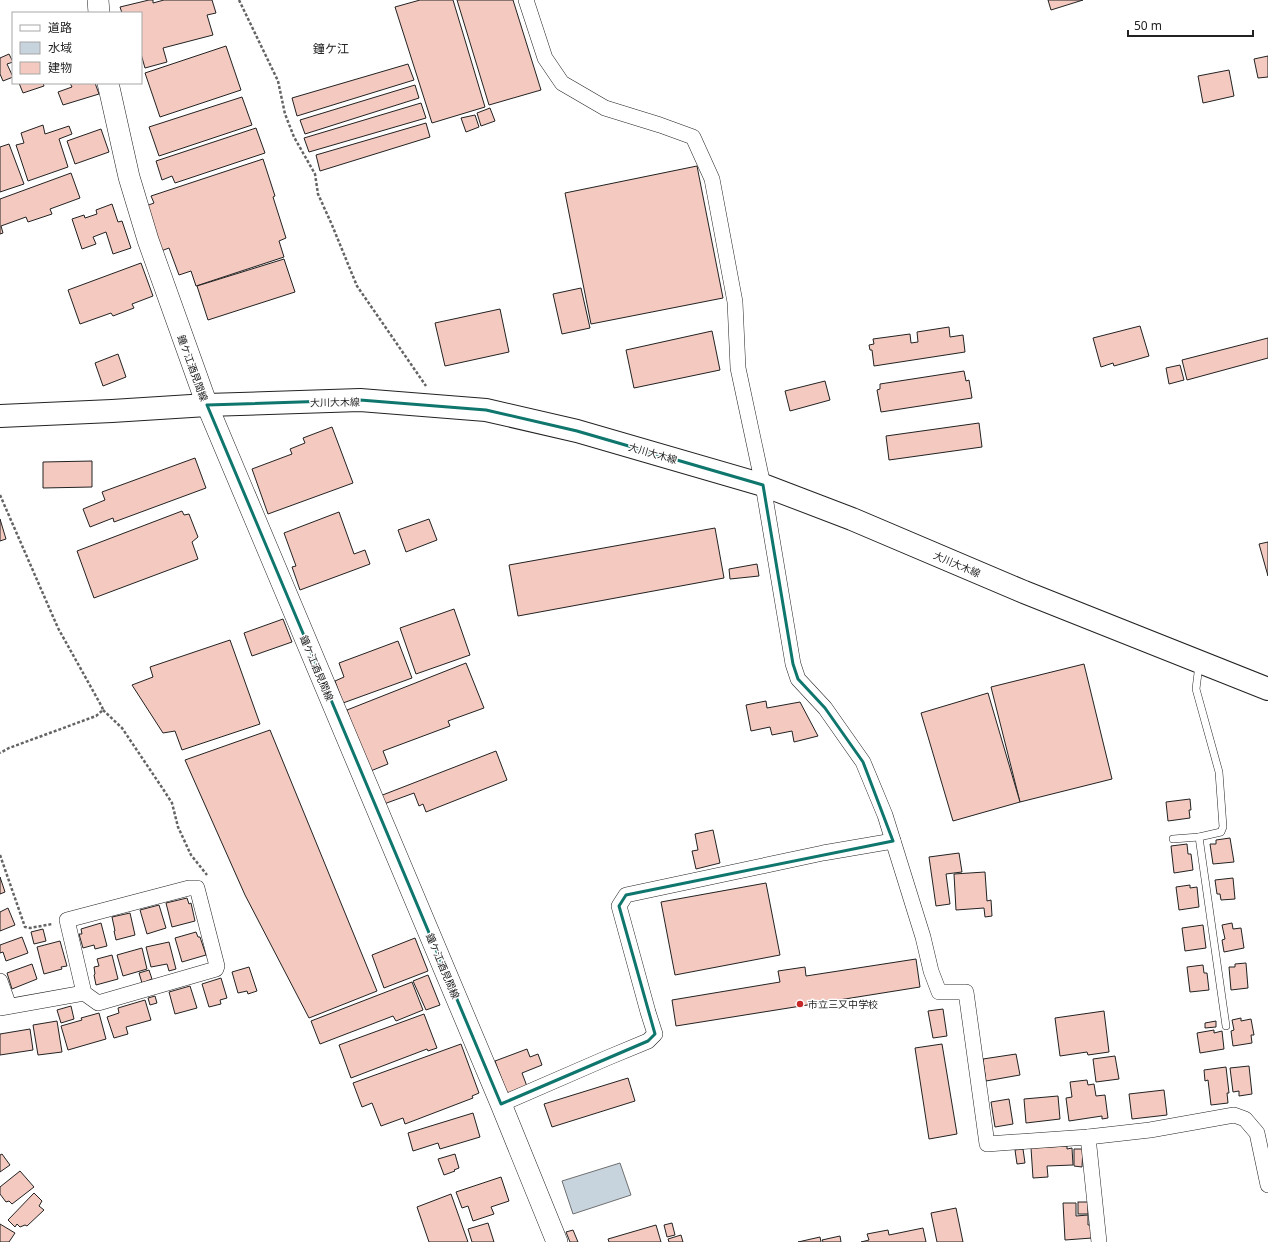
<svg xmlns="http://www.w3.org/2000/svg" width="1268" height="1242" font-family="'Noto Sans','Noto Sans JP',sans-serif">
  <rect width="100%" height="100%" fill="#fff"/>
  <!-- water -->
  <polygon fill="#c7d3dd" stroke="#6f6f6f" points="620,1163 631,1195 573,1214 562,1181"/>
  <!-- building -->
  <g fill="#f3c9c0" stroke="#222">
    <polygon points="149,0 153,0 153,3 164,0 212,0 216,13 207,15 213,35 163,48 167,62 145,68 141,54 141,13 122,13 120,7"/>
    <polygon points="420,0 453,0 485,107 432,123 395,7"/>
    <polygon points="457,0 513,0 541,90 489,105"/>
    <polygon points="1048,0 1083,0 1051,10"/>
    <polygon points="226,46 241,90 160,117 145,73"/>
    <polygon points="9,54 13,62 7,64 13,77 3,81 0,74 0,58"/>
    <polygon points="1268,56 1268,77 1258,78 1254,59"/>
    <polygon points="408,64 414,80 297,116 292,98"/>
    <polygon points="1229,70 1234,96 1203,103 1198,76"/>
    <polygon points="19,83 43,83 44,86 23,93"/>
    <polygon points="70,83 95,83 99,94 63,105 58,92 72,87"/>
    <polygon points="415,85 419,98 305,134 300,120"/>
    <polygon points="242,97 252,125 159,156 149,127"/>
    <polygon points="421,103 426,118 309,152 304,138"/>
    <polygon points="490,108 495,121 481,126 477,113"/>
    <polygon points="475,115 479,127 466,132 461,118"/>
    <polygon points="426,123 430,137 320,171 316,155"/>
    <polygon points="43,125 45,134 69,126 72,134 59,139 68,167 28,181 16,145 24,143 21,133"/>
    <polygon points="256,128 265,153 175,183 172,176 162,180 156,161"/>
    <polygon points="101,129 109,152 75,164 67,141"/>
    <polygon points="9,144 24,184 0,192 0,147"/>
    <polygon points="263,159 275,196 273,197 286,238 279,241 284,257 196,286 191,271 179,275 169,248 161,251 146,206 154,203 151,196"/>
    <polygon points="697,166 723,298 591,324 565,193"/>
    <polygon points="71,173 80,198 50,209 52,214 28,222 26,217 1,226 3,233 0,234 0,199"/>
    <polygon points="112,204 118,222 122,221 131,248 113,254 106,232 93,237 96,244 82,249 72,219 84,215 85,218 97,214 96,210"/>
    <polygon points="284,259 295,292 208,320 197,286"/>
    <polygon points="141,263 153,296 132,304 134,308 113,316 111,313 80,324 68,290"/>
    <polygon points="581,288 590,328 562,334 553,294"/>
    <polygon points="500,309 509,352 445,366 435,323"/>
    <polygon points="1140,326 1149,356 1114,366 1113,363 1101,367 1093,338"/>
    <polygon points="949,327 950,337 963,335 965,352 874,366 872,350 870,350 869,345 874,344 873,339 910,334 911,343 918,342 917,332"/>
    <polygon points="712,331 720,370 634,388 626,350"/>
    <polygon points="1268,338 1268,358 1187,380 1182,360"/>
    <polygon points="118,354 126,377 103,386 95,363"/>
    <polygon points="1180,365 1184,380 1169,384 1166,368"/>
    <polygon points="964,371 966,381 969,380 972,398 881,412 877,390 880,389 880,384"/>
    <polygon points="825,381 830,400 790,411 785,391"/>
    <polygon points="979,423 982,447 889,460 886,436"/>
    <polygon points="332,427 353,483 268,514 252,469 292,454 290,449 305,443 303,438"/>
    <polygon points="195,458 206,488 114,522 113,518 90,527 83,509 105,500 102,492"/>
    <polygon points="92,461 92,487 43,488 43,462"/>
    <polygon points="182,511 184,515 189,514 198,537 192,542 198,559 94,598 77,551"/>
    <polygon points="339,512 354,554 365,550 370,564 300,590 292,567 296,566 284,533"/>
    <polygon points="0,519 6,539 0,541"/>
    <polygon points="429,519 437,540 406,552 398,530"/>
    <polygon points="715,528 724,578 518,616 509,565"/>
    <polygon points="1268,542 1268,576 1259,544"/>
    <polygon points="757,564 759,576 730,579 729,569"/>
    <polygon points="454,609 470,655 416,674 400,628"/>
    <polygon points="283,619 292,642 252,656 244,633"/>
    <polygon points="230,640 260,724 182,750 175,731 163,733 132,685 153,677 150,667"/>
    <polygon points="398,641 412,678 343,703 335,681 344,677 339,663"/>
    <polygon points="466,663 484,708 448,721 450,726 383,751 388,764 368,772 347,710"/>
    <polygon points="1084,664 1112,779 1020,802 991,687"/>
    <polygon points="988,693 1020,802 953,821 921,713"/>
    <polygon points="766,701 767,708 800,702 818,736 794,742 792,731 772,735 770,727 751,731 746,705"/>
    <polygon points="270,730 377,991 309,1018 245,895 185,760"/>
    <polygon points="496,751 507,780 426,812 423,804 419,806 414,793 384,804 380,796"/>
    <polygon points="1190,799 1191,810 1189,810 1190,818 1168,821 1166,802"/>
    <polygon points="713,830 720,863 696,869 692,851 698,850 695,834"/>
    <polygon points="1230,838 1234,862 1213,864 1210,844 1216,844 1216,840"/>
    <polygon points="1187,844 1188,854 1191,854 1193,870 1174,873 1171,846"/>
    <polygon points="959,853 962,872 946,874 950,904 936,906 929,857"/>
    <polygon points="985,872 987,901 991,900 992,916 985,917 984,908 956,910 954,874"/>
    <polygon points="0,877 5,892 0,894"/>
    <polygon points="1233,878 1235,899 1221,900 1220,894 1217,894 1215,880"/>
    <polygon points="766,883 780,955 675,975 661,902"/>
    <polygon points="1190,885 1190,888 1197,887 1199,907 1179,910 1176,887"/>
    <polygon points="187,898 189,904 191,903 195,921 172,927 166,903"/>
    <polygon points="159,905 166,928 147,934 140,910"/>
    <polygon points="8,908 15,925 0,931 0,912"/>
    <polygon points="130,913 135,935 116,940 114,931 115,931 112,917"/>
    <polygon points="101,923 107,946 95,949 94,945 83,948 79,934 82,934 81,929"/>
    <polygon points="1232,923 1233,929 1241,928 1244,948 1224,952 1222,940 1225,939 1222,925"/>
    <polygon points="1203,925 1206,948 1185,951 1182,928"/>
    <polygon points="43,929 46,941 34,944 31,932"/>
    <polygon points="196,932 198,937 200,937 206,955 182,962 175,938"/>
    <polygon points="22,937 28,953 6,961 3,952 0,953 0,945"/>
    <polygon points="415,938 428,971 384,988 372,955"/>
    <polygon points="60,941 67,966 61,967 62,969 44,974 37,947"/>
    <polygon points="169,942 176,969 169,971 167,964 151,967 146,947"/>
    <polygon points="142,948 147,969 123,976 117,955"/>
    <polygon points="112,955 118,979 96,985 94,975 95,974 94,967 99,966 97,959"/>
    <polygon points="916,959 920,987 676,1026 672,1000 780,982 778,971 805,967 806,976"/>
    <polygon points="1246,963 1248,988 1231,990 1229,967 1235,967 1235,964"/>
    <polygon points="32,964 37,979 12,989 7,973"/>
    <polygon points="1203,965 1204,973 1207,973 1209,990 1190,992 1187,967"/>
    <polygon points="249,967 257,991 248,994 247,991 238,993 232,972"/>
    <polygon points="149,970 152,979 142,983 139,973"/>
    <polygon points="428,975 440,1005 426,1010 413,981"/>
    <polygon points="221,978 227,998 220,1000 221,1004 209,1007 202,984"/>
    <polygon points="412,982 423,1010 396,1021 393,1016 320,1044 311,1021"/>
    <polygon points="190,986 197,1008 175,1014 169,992"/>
    <polygon points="155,996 157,1003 150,1005 148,998"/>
    <polygon points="145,1000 151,1020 126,1027 128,1034 114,1038 107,1017 119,1013 118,1008"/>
    <polygon points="71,1006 74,1019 61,1023 57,1010"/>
    <polygon points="943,1009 947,1036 933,1038 928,1011"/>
    <polygon points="1104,1011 1109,1052 1088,1055 1087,1052 1060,1056 1055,1018"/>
    <polygon points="99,1013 106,1039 68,1050 61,1026 82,1020 81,1018"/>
    <polygon points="424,1014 437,1048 428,1051 427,1049 351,1078 339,1045"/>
    <polygon points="1241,1018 1241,1021 1251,1019 1254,1035 1251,1035 1252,1043 1233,1046 1231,1031 1234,1030 1232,1020"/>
    <polygon points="57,1021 62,1052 38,1055 33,1025"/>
    <polygon points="1216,1021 1216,1027 1205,1028 1205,1023"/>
    <polygon points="30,1029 33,1050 0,1055 0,1034"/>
    <polygon points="1214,1030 1214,1033 1222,1031 1224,1049 1200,1053 1197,1033"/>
    <polygon points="461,1044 479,1093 472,1096 473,1098 405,1124 403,1118 381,1126 372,1103 362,1107 353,1083"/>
    <polygon points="942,1044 957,1134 929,1139 915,1048"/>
    <polygon points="527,1049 530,1057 538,1054 542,1065 522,1073 528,1089 508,1096 495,1061"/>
    <polygon points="1016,1054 1020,1075 986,1081 983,1059"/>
    <polygon points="1115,1056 1119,1079 1096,1082 1093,1059"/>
    <polygon points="1249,1066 1252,1094 1239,1096 1239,1091 1233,1092 1230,1068"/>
    <polygon points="1226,1067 1229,1093 1227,1093 1228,1103 1211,1105 1208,1080 1205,1081 1204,1070"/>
    <polygon points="628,1078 635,1101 552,1127 544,1104"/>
    <polygon points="1087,1080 1088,1085 1094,1084 1096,1096 1105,1095 1108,1118 1102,1119 1102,1116 1069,1121 1066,1098 1072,1097 1070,1082"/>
    <polygon points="1164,1090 1167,1115 1132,1119 1129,1094"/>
    <polygon points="1058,1096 1060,1119 1026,1123 1024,1099"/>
    <polygon points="1009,1099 1013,1124 995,1127 991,1102"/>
    <polygon points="473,1113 480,1137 440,1149 438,1143 413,1151 408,1133"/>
    <polygon points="1067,1146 1067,1149 1072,1148 1073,1165 1047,1166 1048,1177 1033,1178 1031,1148"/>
    <polygon points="1023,1149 1025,1163 1017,1164 1015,1150"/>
    <polygon points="1074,1149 1083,1149 1082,1167 1074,1166"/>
    <polygon points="2,1154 10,1165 0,1172 0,1155"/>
    <polygon points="455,1154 459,1168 454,1170 455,1171 444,1175 438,1159"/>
    <polygon points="20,1171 34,1187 12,1204 9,1201 6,1202 0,1194 0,1187"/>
    <polygon points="501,1177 509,1201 491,1207 494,1214 473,1221 468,1206 462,1208 456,1192"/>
    <polygon points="34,1193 42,1201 39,1206 44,1210 27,1226 25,1225 20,1227 17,1224 15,1227 8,1220"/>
    <polygon points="451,1194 468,1242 429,1242 417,1207"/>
    <rect x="1078" y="1202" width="10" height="12"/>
    <polygon points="1063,1203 1076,1203 1076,1216 1088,1215 1088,1225 1091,1225 1092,1238 1065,1240"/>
    <polygon points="956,1208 963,1242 937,1242 931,1213"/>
    <polygon points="488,1223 494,1242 472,1242 468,1229"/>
    <polygon points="672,1223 675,1235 667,1237 664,1225"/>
    <polygon points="0,1224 15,1233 9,1242 0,1242"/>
    <polygon points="656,1225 661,1242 609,1242 608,1239"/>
    <polygon points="923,1228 926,1242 861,1242 869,1240 867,1234 888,1230 889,1235"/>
    <polygon points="573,1230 578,1242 570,1242 566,1232"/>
    <polygon points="681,1235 683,1242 669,1242 668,1239"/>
    <polygon points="840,1236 841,1242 823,1242 822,1240"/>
    <polygon points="820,1237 821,1242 798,1242"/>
  </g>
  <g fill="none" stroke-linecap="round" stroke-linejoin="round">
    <defs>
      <g id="service">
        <polyline points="1199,837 1226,1026"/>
        <polyline points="1173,839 1199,837 1221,832 1223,827 1219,772 1196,689 1199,665"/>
      </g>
      <g id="minor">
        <polyline points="526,0 545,58 562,83 605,108 660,125 693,137 712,179 735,302 738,368 763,485 793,664 798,679 825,708 863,762 885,815 923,937 931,971 939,992 966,992 987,1144 1088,1137 1150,1130 1234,1115 1245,1119 1257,1133 1268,1185"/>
        <polyline points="0,981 9,1006"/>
        <polyline points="0,1008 84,993 98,1003 216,969 217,966 197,888 189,888 67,920 84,993"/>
        <polyline points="501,1104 607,1058 648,1041 655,1034 648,1012 619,906 626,895 823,853 893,841"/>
        <polyline points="1088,1137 1099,1242"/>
      </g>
      <g id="secondary">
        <polyline points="98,0 99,13"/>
        <polyline points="108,83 129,177 148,240 207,405 501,1104 557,1242"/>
      </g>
      <polyline id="primary" points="0,416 112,411 207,405 360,400 486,410 577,431 763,485 852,519 1024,592 1268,689"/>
    </defs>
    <!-- service casing -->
    <use href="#service" stroke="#222" stroke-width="8"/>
    <!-- minor casing -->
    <use href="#minor" stroke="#222" stroke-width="16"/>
    <!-- secondary casing -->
    <use href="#secondary" stroke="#222" stroke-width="22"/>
    <!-- primary casing -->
    <use href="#primary" stroke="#222" stroke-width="24"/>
    <!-- path -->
    <g stroke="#646464" stroke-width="2.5" stroke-dasharray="3 2" stroke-linecap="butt">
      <polyline points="239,0 278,81 285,114 294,137 315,174 318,194 332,225 357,286 426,386"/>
      <polyline points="0,495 58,628 102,707 103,710 96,716 9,748 0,753"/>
      <polyline points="103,710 122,728 163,789 172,803 178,827 191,855 207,875"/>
      <polyline points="0,855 25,927 30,928 52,924"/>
    </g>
    <!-- service -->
    <use href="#service" stroke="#fff" stroke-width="7"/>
    <!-- minor -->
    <use href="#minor" stroke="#fff" stroke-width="15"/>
    <!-- secondary -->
    <use href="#secondary" stroke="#fff" stroke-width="21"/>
    <!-- primary -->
    <use href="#primary" stroke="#fff" stroke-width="22"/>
  </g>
  <!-- marked area -->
  <path fill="none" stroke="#0f766e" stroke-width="3" stroke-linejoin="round" d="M 360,400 L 486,410 L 577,431 L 763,485 L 793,664 L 798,679 L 825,708 L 863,762 L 893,841 L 626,895 L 619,906 L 655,1034 L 648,1041 L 501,1104 L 207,405 Z"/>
  <!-- markers -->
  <circle fill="#c62828" stroke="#fff" stroke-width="1.5" cx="800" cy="1004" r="4"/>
  <g text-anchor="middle" stroke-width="3" stroke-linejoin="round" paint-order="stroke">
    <!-- street labels -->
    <g font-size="10" fill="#222" stroke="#fff">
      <text transform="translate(193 368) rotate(70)" y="4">鐘ケ江酒見間線</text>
      <text transform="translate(335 402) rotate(-1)" y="4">大川大木線</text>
      <text transform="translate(653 453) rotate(16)" y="4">大川大木線</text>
      <text transform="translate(957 564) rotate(23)" y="4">大川大木線</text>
      <text transform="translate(317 668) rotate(67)" y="4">鐘ケ江酒見間線</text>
      <text transform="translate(443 966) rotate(67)" y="4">鐘ケ江酒見間線</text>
    </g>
    <!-- poi labels -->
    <g font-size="10" fill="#222" stroke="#fff" text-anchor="start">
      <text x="808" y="1008">市立三又中学校</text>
    </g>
    <!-- quarter labels -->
    <g font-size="12" fill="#222" stroke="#fff">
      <text x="331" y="53">鐘ケ江</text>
    </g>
  </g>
  <!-- legend -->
  <rect x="12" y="12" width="130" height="72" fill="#ffffff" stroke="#a7a7a7"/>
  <rect x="20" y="25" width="20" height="6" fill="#ffffff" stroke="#a7a7a7"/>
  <text x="48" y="32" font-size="12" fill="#222222">道路</text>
  <rect x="20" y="42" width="20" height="12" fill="#c7d3dd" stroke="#a7a7a7"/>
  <text x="48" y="52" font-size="12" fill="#222222">水域</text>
  <rect x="20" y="62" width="20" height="12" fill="#f3c9c0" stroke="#a7a7a7"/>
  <text x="48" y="72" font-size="12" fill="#222222">建物</text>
  <!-- scale -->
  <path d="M1128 30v6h125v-6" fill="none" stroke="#222222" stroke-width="2"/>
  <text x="1134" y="30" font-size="12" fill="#222222" stroke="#ffffff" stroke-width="3" paint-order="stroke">50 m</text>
</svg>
